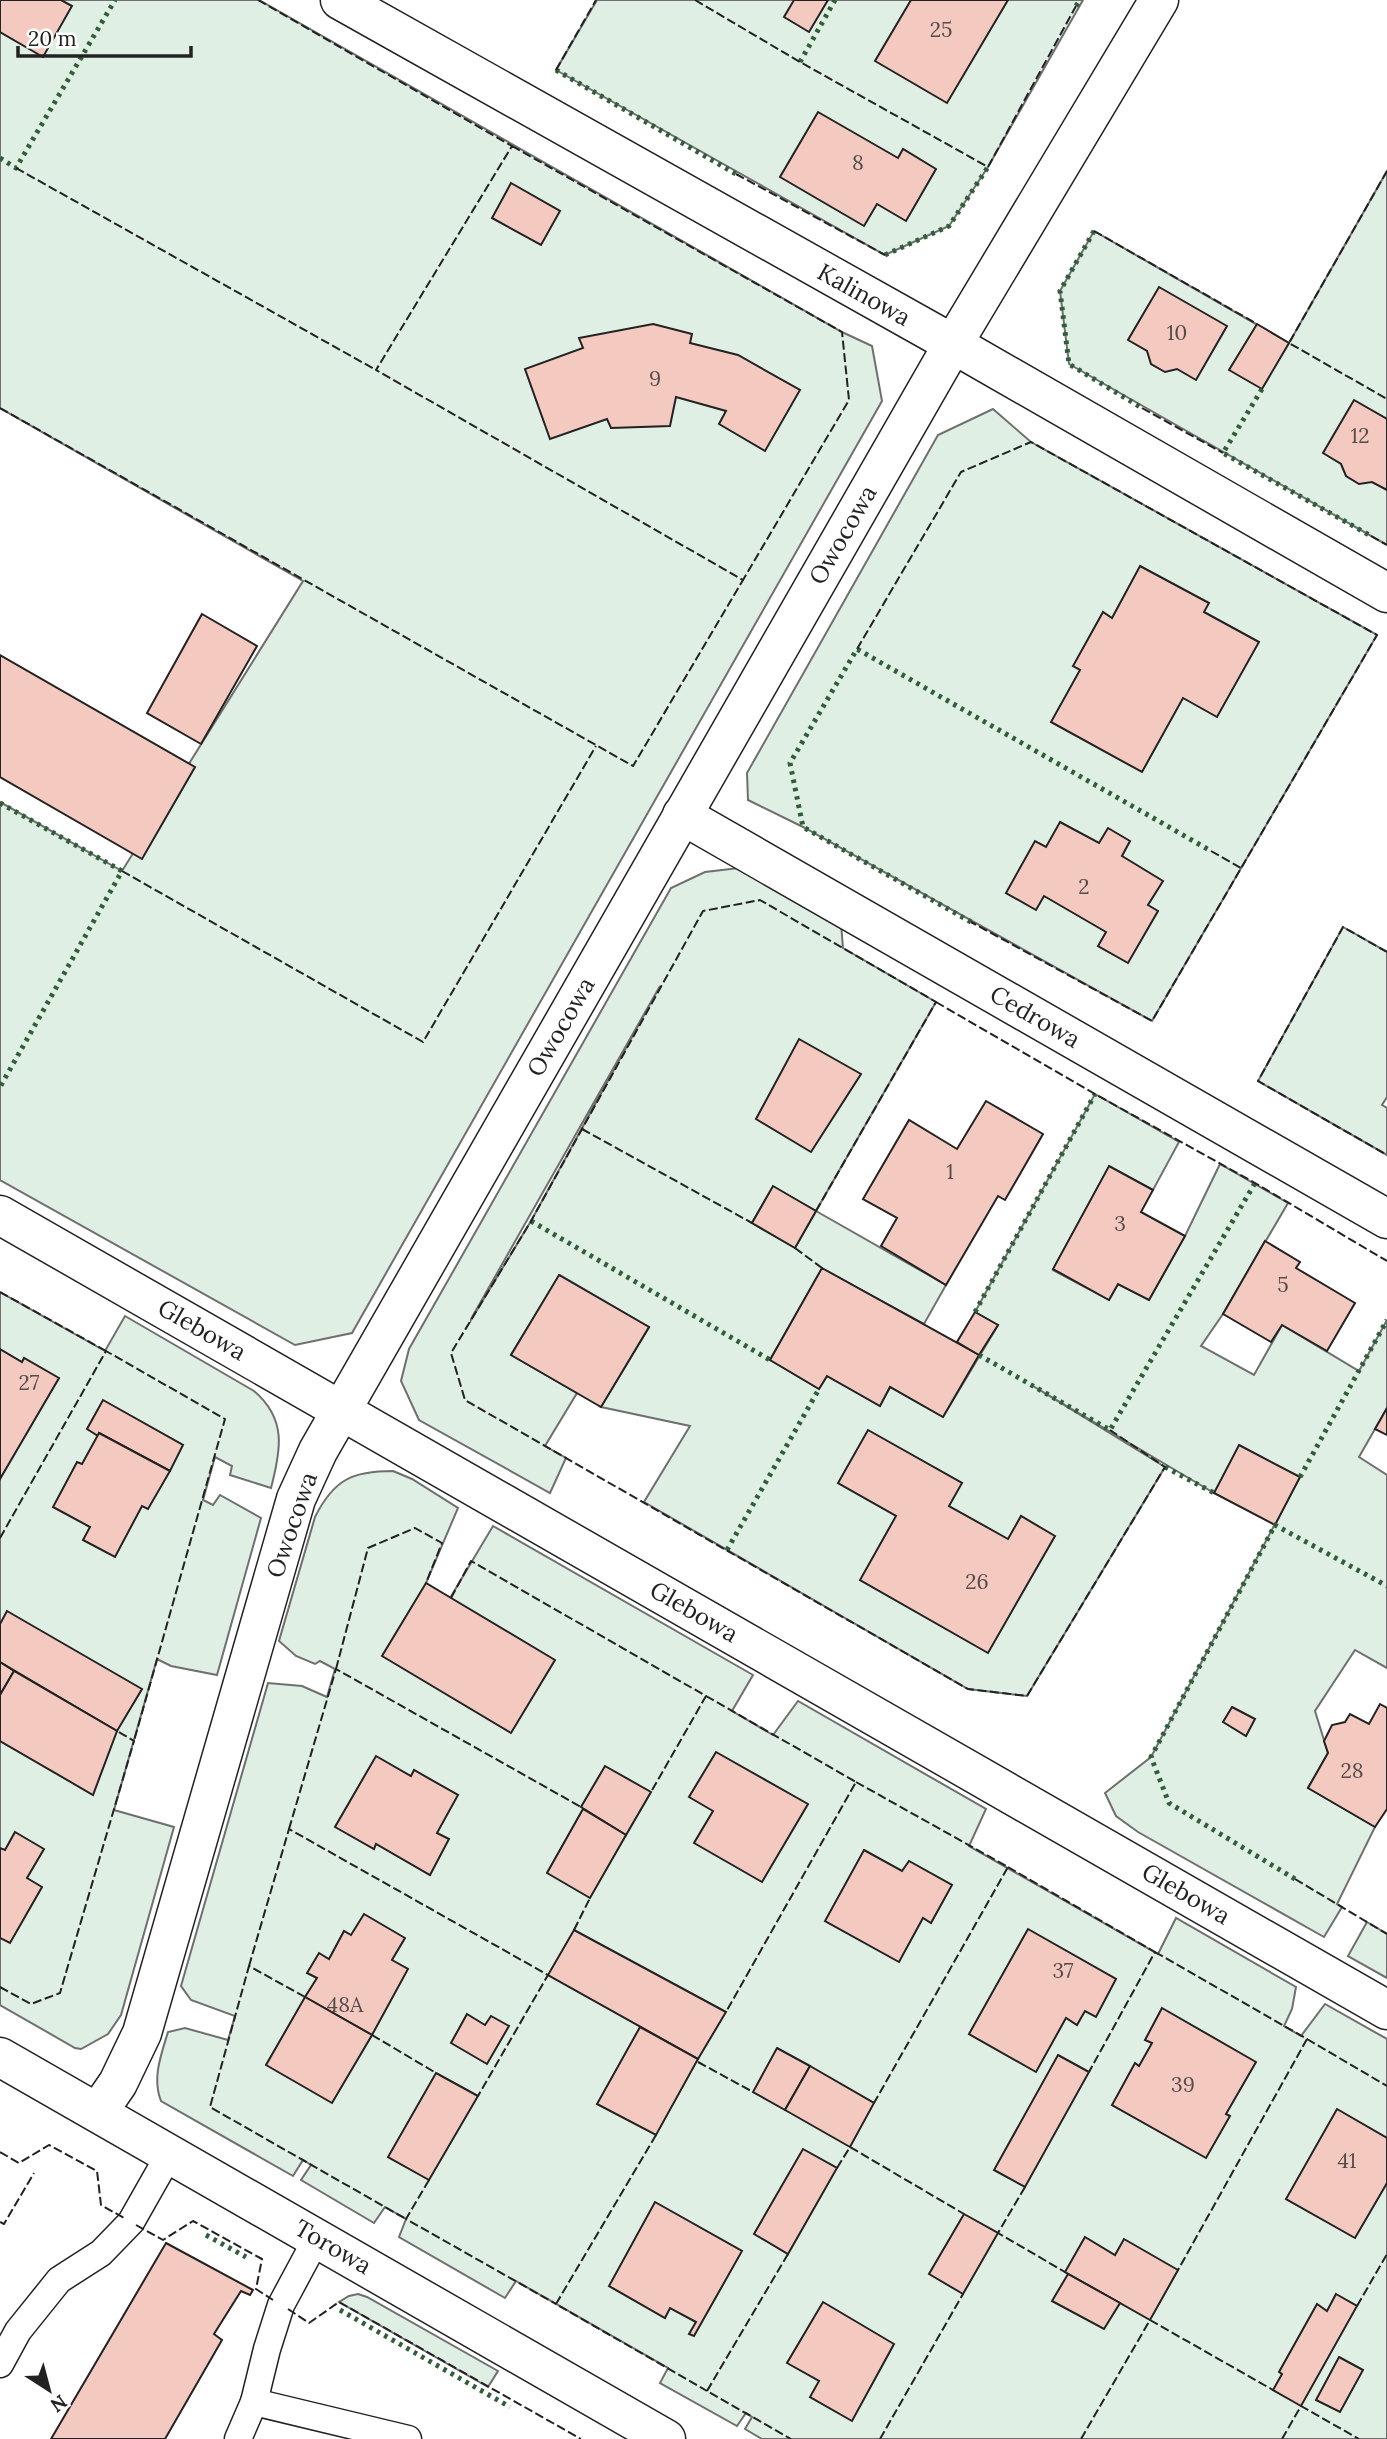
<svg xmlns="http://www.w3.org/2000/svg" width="1387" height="2439" font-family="Lora,serif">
  <rect width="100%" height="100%" fill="#fff"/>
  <!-- green -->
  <g fill="#e0efe3" stroke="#6f6f6f" stroke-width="2" fill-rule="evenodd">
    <polygon points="0,0 259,0 842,332 872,346 882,401 352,1333 295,1345 0,1180 0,802 122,871 303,581 0,408"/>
    <polygon points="597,0 1083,0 988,167 949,226 885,255 556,70"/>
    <polygon points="1387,171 1387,545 1069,364 1060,291 1094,231 1289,343"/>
    <polygon points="993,409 1031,442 1377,635 1152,1021 803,827 748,800 747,773 938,435"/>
    <path d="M 739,868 L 841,923 L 843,948 L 936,1002 L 816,1211 L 946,1285 L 924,1324 L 822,1269 L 770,1360 L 819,1389 L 827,1376 L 880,1405 L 890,1387 L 943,1417 L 998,1325 L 975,1312 L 1095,1094 L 1179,1142 L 1153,1190 L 1109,1167 L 1053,1270 L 1109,1300 L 1118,1284 L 1149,1300 L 1185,1236 L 1220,1164 L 1288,1203 L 1223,1314 L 1201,1346 L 1254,1375 L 1282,1325 L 1359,1371 L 1387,1320 L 1387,1408 L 1359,1457 L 1387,1475 L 1387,1668 L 1355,1650 L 1315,1711 L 1328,1753 L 1308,1788 L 1375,1827 L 1337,1904 L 1342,1907 L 1324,1937 L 1138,1832 L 1116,1816 L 1105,1793 L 1151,1757 L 1300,1477 L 1214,1493 L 1033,1386 L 1165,1467 L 1027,1696 L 968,1689 L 644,1502 L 690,1426 L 601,1407 L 649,1327 L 560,1275 L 511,1355 L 577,1393 L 545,1446 L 566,1458 L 550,1493 L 419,1420 L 401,1381 L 409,1349 L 671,888 L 705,872 ZM 660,986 L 531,1221 L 471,1320 L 471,1319 ZM 773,1187 L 816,1211 L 795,1248 L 752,1223 Z"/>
    <polygon points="1343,927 1387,952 1387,1097 1382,1105 1387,1108 1387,1155 1258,1081"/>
    <path d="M 0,1292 L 105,1351 L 125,1316 L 254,1391 C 287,1419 281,1450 271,1488 L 230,1475 L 232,1466 L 215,1457 L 203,1500 L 213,1505 L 220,1495 L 261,1518 L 217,1675 L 171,1666 L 157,1659 L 114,1810 L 174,1827 L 121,2015 L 108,2034 L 81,2049 L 75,2048 L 0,2005 Z"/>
    <path d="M 393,1471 L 412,1479 L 458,1508 L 426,1583 L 450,1598 L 493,1526 L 753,1675 L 732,1711 L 773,1735 L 798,1701 L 986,1809 L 969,1846 L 1158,1954 L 1176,1918 L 1296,1987 L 1292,2009 L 1284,2026 L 1301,2036 L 1325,2004 L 1387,2039 L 1387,2439 L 762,2439 L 745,2429 L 752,2417 L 746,2413 L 737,2426 L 660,2383 L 668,2368 L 516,2281 L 505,2298 L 399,2237 L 406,2219 L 385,2207 L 374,2223 L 301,2180 L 311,2165 L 303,2160 L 293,2176 L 161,2101 C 152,2078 161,2055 168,2032 L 185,2028 L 228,2040 L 235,2016 L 191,2000 L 181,1986 L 268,1683 L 302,1686 L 327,1697 L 335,1669 L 320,1661 L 315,1664 L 296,1656 L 279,1641 L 315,1517 C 334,1479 353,1471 393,1471 Z"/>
    <polygon points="1367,1922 1387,1934 1387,1978 1348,1956"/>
    <polygon points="358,2294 367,2297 498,2371 488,2387 339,2302 349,2296"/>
  </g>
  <!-- building -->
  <g fill="#f3c9c0" stroke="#222" stroke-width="2">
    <polygon points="0,0 61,0 72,6 43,57 0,32"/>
    <polygon points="794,0 828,0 809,32 784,17"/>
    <polygon points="911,0 1008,0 947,103 875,61"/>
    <polygon points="818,112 898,158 903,149 936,169 906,221 877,204 864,226 780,177"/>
    <polygon points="511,183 560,211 541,245 492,218"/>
    <polygon points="1159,287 1227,326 1196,380 1177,369 1165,372 1151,364 1147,351 1128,340"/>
    <polygon points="653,324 692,334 690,343 738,355 800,390 765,451 719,424 726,411 676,397 670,426 611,428 607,419 550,439 525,369 583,348 579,338"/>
    <polygon points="1257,324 1289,343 1262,389 1229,370"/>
    <polygon points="1354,400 1387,419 1387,490 1372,482 1359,484 1346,476 1341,464 1323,453"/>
    <polygon points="1140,566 1209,603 1204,612 1259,642 1217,717 1183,698 1142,772 1051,722 1080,670 1073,666 1103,612 1112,618"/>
    <polygon points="202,614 257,646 201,744 147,713"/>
    <polygon points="0,655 195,767 142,859 0,777"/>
    <polygon points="1060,822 1099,843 1108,828 1130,841 1122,856 1163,881 1148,905 1158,911 1128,963 1098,946 1106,932 1044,896 1036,910 1006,893 1035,841 1046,847"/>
    <polygon points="799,1039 861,1074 811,1152 756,1119"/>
    <polygon points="986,1101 1043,1134 1005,1200 998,1196 946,1285 881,1246 897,1218 863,1199 909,1120 957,1149"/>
    <polygon points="1109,1166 1153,1190 1141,1212 1185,1236 1149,1300 1118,1284 1109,1300 1053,1269"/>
    <polygon points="773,1186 816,1211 795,1248 752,1223"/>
    <polygon points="1265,1241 1300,1262 1296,1268 1355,1303 1327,1351 1282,1325 1271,1342 1223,1314"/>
    <polygon points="822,1268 979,1355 943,1417 890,1387 880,1406 827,1376 819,1389 770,1360"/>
    <polygon points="559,1275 649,1327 601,1407 511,1355"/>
    <polygon points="975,1312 998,1325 979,1355 957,1342"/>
    <polygon points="0,1349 22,1362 24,1358 59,1378 0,1479"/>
    <polygon points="103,1400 183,1445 170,1471 99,1433 98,1436 87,1429"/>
    <polygon points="1387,1408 1387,1435 1375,1429"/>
    <polygon points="868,1430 962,1483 949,1506 1008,1539 1021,1516 1055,1536 988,1653 860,1580 896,1516 838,1483"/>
    <polygon points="99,1433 170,1471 148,1509 142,1506 115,1557 83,1540 90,1527 53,1507 77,1462 82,1464"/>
    <polygon points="1239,1445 1300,1477 1275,1525 1214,1493"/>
    <polygon points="426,1583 555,1660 511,1733 382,1656"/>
    <polygon points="7,1611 142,1689 117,1731 0,1662 0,1624"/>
    <polygon points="0,1662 14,1671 0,1695"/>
    <polygon points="14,1671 117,1731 93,1795 0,1741 0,1695"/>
    <polygon points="1380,1704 1387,1708 1387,1809 1375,1827 1308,1788 1328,1753 1324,1741 1332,1725 1345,1722 1350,1714 1369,1724"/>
    <polygon points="1232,1707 1255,1719 1246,1736 1223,1722"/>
    <polygon points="716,1752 808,1804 762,1882 694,1843 713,1811 689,1797"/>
    <polygon points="376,1756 411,1776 414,1770 458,1795 437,1833 449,1839 430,1875 376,1844 374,1849 335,1827"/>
    <polygon points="605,1766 651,1792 626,1835 581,1807"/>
    <polygon points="583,1809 626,1835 590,1898 547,1873"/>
    <polygon points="15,1832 44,1849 27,1878 42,1887 10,1943 0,1938 0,1848 5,1850"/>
    <polygon points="864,1850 902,1871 909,1861 952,1885 931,1923 923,1918 899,1962 825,1921"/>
    <polygon points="364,1914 405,1938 392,1960 408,1969 372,2035 305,1997 317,1978 307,1973 319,1953 329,1959 344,1931 351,1935"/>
    <polygon points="1028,1929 1116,1979 1096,2017 1085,2011 1077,2025 1066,2018 1036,2072 969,2034"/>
    <polygon points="574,1930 726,2012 698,2059 548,1975"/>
    <polygon points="305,1997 372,2035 332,2103 266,2065"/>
    <polygon points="1162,2008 1256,2062 1226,2114 1230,2116 1206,2158 1112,2105 1135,2063 1139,2066 1152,2043 1145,2040"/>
    <polygon points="467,2014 485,2025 491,2016 509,2026 487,2064 451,2043"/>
    <polygon points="640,2027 698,2059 656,2135 597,2104"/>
    <polygon points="777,2048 810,2066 785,2110 753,2092"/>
    <polygon points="1058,2055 1089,2072 1025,2187 994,2170"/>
    <polygon points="810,2066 874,2103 850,2147 785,2110"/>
    <polygon points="436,2073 478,2096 429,2180 388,2157"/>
    <polygon points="1337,2109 1387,2138 1387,2183 1355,2238 1286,2199"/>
    <polygon points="803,2149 837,2168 788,2254 754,2234"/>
    <polygon points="655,2202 742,2251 694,2336 689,2334 696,2322 670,2308 665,2318 609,2286"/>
    <polygon points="964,2214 998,2233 963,2294 929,2274"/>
    <polygon points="1085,2237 1115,2255 1124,2239 1178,2270 1150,2320 1065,2272"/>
    <polygon points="166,2243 253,2290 250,2295 241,2291 214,2334 222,2340 165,2439 51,2439"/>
    <polygon points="1068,2274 1120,2303 1104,2329 1052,2301"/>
    <polygon points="1336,2294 1357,2306 1301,2406 1273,2390 1282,2374 1279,2372 1317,2304 1327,2311"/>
    <polygon points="823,2302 894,2344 852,2421 810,2397 819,2381 787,2363"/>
    <polygon points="1339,2357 1363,2370 1340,2412 1316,2400"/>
  </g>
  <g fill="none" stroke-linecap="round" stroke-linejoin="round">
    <defs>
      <g id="lane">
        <polyline points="0,2364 18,2331 59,2280 101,2253 131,2222 169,2155"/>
        <polyline points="254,2402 408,2439"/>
        <polyline points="238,2439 254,2402 267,2349 281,2305 317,2238"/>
      </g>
      <g id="street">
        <polyline points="340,0 953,344 1387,593"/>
        <polyline points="682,815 1387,1219"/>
        <polyline points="0,1215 1387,2010"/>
        <polyline points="98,2112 118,2083 142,2033 296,1499 318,1451 953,344 1159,0"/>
      </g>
      <polyline id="secondary" points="0,2057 666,2439"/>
    </defs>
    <!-- lane casing -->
    <use href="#lane" stroke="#222" stroke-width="29"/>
    <!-- street casing -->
    <use href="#street" stroke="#222" stroke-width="41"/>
    <!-- secondary casing -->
    <use href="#secondary" stroke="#222" stroke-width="41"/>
    <!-- lane -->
    <use href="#lane" stroke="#fff" stroke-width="26"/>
    <!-- street -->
    <use href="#street" stroke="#fff" stroke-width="38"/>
    <!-- secondary -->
    <use href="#secondary" stroke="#fff" stroke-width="38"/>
    <!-- hedge -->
    <g stroke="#2f5e38" stroke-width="5" stroke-dasharray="3.5 5" stroke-linecap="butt">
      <polyline points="1076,6 1080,0"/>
      <polyline points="800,62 835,0"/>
      <polyline points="556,70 736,174"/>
      <polyline points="0,158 16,168 115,0"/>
      <polyline points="1094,231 1060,291 1069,364 1142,408"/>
      <polyline points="885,255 949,226 988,167"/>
      <polyline points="1262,389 1223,453 1371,536"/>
      <polyline points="0,803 122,871 0,1087"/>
      <polyline points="971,922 803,827 790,763 857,649 1211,851"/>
      <polyline points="531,1221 770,1360"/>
      <polyline points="975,1312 1095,1094"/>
      <polyline points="979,1355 1110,1430 1255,1183"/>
      <polyline points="1165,1467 1214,1493"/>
      <polyline points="1300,1477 1387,1320"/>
      <polyline points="727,1550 819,1389"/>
      <polyline points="1295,1879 1169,1803 1151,1757 1275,1525 1387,1586"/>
      <polyline points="206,2235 246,2257"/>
      <polyline points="340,2310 510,2407"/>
    </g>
    <!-- fence -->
    <g stroke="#222" stroke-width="2" stroke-dasharray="9 3.5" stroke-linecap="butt">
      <polyline points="258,0 512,146"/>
      <polyline points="695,0 800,62 988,167 1076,6"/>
      <polyline points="556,70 596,0"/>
      <polygon points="512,146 842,332 849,400 743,580 376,370"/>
      <polyline points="16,168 376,370"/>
      <polyline points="1387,171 1289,343 1387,399"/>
      <polyline points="736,174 885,255"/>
      <polyline points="1094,231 1257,324"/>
      <polyline points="0,408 633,766 743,580"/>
      <polyline points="1142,408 1223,453"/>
      <polyline points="1371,536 1387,545"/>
      <polyline points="857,649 961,472 1031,442 1377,635 1152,1021 971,922"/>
      <polyline points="1211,851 1241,868"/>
      <polyline points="122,871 423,1042 596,746"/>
      <polyline points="1387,952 1343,927 1258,1081 1387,1155"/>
      <polyline points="936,1002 1095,1094 1255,1183 1387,1261"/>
      <polyline points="582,1129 752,1223"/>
      <polyline points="816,1211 936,1002 760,900 703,911 531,1221 451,1353 465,1400 968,1689 1027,1696 1165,1467 1110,1430"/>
      <polyline points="795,1248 822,1268"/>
      <polyline points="0,1292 106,1351"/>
      <polyline points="0,1538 106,1351 225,1419 134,1741"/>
      <polyline points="451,1598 471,1561 706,1696 651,1792"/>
      <polyline points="336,1669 368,1548 415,1528 442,1543 426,1583"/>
      <polyline points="706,1696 856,1782 726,2012"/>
      <polyline points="856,1782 1008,1867 874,2103"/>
      <polyline points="289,1829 336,1669 581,1807"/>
      <polyline points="1008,1867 1155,1952 1089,2072"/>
      <polyline points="1295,1879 1387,1934"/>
      <polyline points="574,1930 590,1898"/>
      <polyline points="1155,1952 1307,2039 1178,2270"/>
      <polyline points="249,1966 289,1829 548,1975 478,2096"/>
      <polyline points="0,1987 31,2004 60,1993 134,1741 117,1731"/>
      <polyline points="305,1997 249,1966 210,2107 406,2219"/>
      <polyline points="372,2035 436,2073"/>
      <polyline points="1307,2039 1387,2086"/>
      <polyline points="698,2062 753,2092"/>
      <polyline points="656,2135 556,2304 707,2391"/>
      <polyline points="0,2152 19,2163 49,2145 97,2171 101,2205 124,2218"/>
      <polyline points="837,2168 850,2147 964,2214"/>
      <polyline points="429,2180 406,2219 556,2304"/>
      <polyline points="1025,2187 998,2233 1065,2272"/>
      <polyline points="0,2222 4,2224 34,2173"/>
      <polyline points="136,2225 163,2240 193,2221 262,2259 256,2289 273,2300"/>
      <polyline points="788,2254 707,2391 791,2439"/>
      <polyline points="1357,2306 1387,2254"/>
      <polyline points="288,2309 309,2323 339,2302 581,2439"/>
      <polyline points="880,2439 963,2294"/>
      <polyline points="1081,2439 1150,2320 1273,2390"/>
      <polyline points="1282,2439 1301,2406 1359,2439"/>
    </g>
  </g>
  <g text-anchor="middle" stroke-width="5" stroke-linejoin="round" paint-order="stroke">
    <!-- number labels -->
    <g font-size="21" fill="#564c4a">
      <text x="941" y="37">25</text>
      <text x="858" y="170">8</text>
      <text x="1177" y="340">10</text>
      <text x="655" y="386">9</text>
      <text x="1360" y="443">12</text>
      <text x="1084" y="894">2</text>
      <text x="950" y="1179">1</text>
      <text x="1120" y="1231">3</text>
      <text x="1283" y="1292">5</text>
      <text x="29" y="1390">27</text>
      <text x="977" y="1589">26</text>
      <text x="1352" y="1778">28</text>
      <text x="1063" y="1978">37</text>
      <text x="345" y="2012">48A</text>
      <text x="1183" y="2092">39</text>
      <text x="1347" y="2168">41</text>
    </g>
    <!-- street labels -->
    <g font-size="24" fill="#222" stroke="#fff">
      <text transform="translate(864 295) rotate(29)" y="8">Kalinowa</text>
      <text transform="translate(843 535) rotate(-60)" y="8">Owocowa</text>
      <text transform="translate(1035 1017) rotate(30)" y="8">Cedrowa</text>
      <text transform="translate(561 1027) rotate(-60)" y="8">Owocowa</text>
      <text transform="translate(202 1330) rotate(30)" y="8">Glebowa</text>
      <text transform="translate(292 1525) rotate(-71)" y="8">Owocowa</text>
      <text transform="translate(694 1612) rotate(30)" y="8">Glebowa</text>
      <text transform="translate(1186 1894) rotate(30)" y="8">Glebowa</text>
      <text transform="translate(333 2247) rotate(30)" y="8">Torowa</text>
    </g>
  </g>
  <!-- north arrow -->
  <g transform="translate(49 2390) rotate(144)" stroke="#ffffff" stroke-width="5" paint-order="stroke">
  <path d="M0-5L12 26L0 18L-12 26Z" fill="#222222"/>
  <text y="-10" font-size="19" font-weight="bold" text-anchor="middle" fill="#222222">N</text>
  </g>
  <!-- scale -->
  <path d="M18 46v10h173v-10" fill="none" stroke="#222222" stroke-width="3.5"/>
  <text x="28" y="46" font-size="21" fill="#222222" stroke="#ffffff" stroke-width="5" paint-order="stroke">20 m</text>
</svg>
